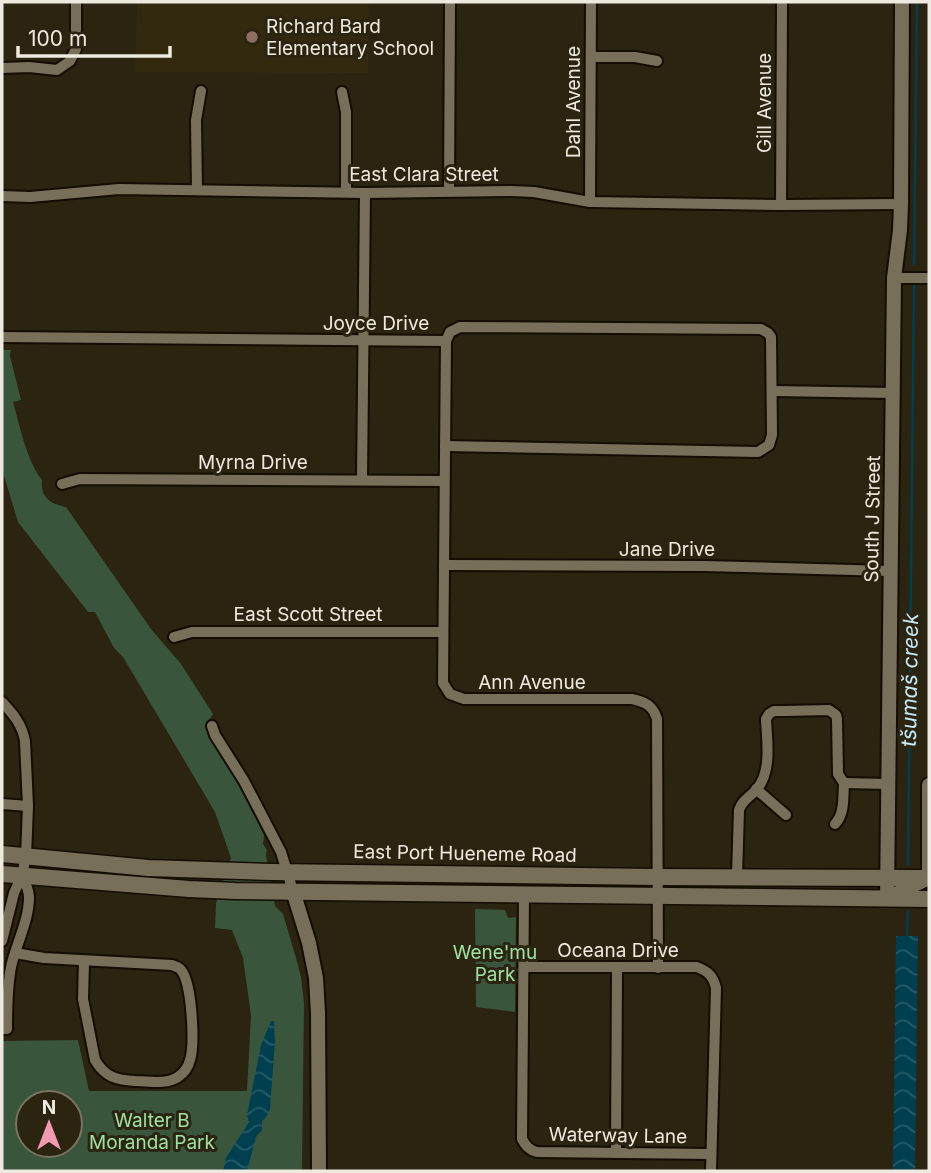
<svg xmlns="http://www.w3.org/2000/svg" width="931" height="1173" font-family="Inter,sans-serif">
  <defs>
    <pattern id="water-waves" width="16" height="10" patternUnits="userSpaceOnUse" patternTransform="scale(1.75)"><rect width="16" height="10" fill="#003f50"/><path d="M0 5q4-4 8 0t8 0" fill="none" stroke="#265b69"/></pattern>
  </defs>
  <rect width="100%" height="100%" fill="#2b2411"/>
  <!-- built -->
  <polygon fill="#33290f" points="137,2 369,2 368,73 135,72"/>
  <!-- green -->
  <g fill="#39553c" fill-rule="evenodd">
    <path d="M 2,350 L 11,350 L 10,356 L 21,400 L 13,402 C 20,427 27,461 42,480 C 40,498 51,504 66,507 L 151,629 L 181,664 L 213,714 L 207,723 L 210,737 L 236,779 L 264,835 L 263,844 L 267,850 L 266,854 L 275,906 L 283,914 L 296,958 L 301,977 L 304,1003 L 302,1171 L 2,1171 L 2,1041 L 78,1040 L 89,1091 L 247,1091 L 251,1015 L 243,958 L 232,930 L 215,928 L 216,903 L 231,858 L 215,812 L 123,657 L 114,648 L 95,612 L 88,612 L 18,522 L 2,469 ZM 28,1103 L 70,1103 L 70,1145 L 28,1145 Z"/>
    <polygon points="475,909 505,910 508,918 516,917 515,1012 476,1007"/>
  </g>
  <!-- water -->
  <g fill="url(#water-waves)">
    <polygon points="896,936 918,936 915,1171 893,1171"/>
    <polygon points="271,1021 274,1021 275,1042 270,1109 267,1116 262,1121 262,1130 256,1137 247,1171 223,1171 226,1158 249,1122 247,1115 261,1045"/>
  </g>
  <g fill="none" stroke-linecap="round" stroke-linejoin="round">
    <!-- stream -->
    <g stroke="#003f50" stroke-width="2.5">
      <polyline points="914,264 917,2"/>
      <polyline points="908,864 914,286"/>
      <polyline points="907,936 908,912"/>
    </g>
    <defs>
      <g id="minor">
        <polyline points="591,57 635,57 657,61"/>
        <polyline points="2,68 29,67 57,70 70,61 76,49 76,2"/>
        <polyline points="342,92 346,112 346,192"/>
        <polyline points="197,190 196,120 201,91"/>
        <polyline points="449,191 450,2"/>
        <polyline points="2,196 30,197 119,189 365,193 511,191 534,192 590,202 781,205 901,204"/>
        <polyline points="590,202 591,2"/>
        <polyline points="781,205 782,2"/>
        <polyline points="894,278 929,278"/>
        <polyline points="2,337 446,341 450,332 460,327 761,329 768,333 771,337 772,435 769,445 758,452 445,446"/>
        <path d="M 446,341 L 443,683 L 450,694 L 464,699 L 632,699 C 646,702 653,706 657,719 L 658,968"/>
        <polyline points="773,391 893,393"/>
        <polyline points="362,480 365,193"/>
        <polyline points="62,484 80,479 444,481"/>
        <polyline points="444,565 704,566 890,571"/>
        <polyline points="174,637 192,632 443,632"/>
        <path d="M 2,702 C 13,714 22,724 25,741 L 28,806 L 26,856 L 22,875 L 14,893 L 2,941"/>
        <polyline points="212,726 215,735 244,781 281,852 293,891"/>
        <polyline points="844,783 888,784"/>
        <polyline points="756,789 786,815"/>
        <polyline points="2,804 28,806"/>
        <path d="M 835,824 C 845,814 843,796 844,783"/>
        <path d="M 737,876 L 739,810 C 742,800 750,797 757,789 C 772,771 767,741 766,719 L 769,714 L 774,711 L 785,711 L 829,710 L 836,715 L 837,719 L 838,774 L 844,783"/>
        <path d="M 524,894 L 522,1139 C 526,1146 529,1150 537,1152 L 711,1154"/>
        <path d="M 15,953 L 44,958 L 172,965 C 176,967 179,967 181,970 C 192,983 195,1044 190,1060 C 188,1068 184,1073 178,1077 C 166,1085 148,1081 135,1081 C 116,1080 105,1077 95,1060 L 83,999 L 84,961"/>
        <path d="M 524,967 L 697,967 C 709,972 713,976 716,988 L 711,1171"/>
        <path d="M 2,1029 L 7,1029 C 7,1009 7,988 11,967 C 16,944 29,921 29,897 C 29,890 25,882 22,875"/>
        <polyline points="616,1153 617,968"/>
      </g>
      <g id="tertiary">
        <polyline points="902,2 901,204 900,230 894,278 887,898 929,878 929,785"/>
        <polyline points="293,891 309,943 316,978 318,1013 319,1171"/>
      </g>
      <g id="secondary">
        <polyline points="2,854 148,868 272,872 657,877 929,878"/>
        <polyline points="2,874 189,889 235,891 929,899"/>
      </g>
    </defs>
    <!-- minor casing -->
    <use href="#minor" stroke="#140d00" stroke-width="14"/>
    <!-- tertiary casing -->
    <use href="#tertiary" stroke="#140d00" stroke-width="18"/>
    <!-- secondary casing -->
    <use href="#secondary" stroke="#140d00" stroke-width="19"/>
    <!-- minor -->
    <use href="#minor" stroke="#786f5a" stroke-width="10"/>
    <!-- tertiary -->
    <use href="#tertiary" stroke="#786f5a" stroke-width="14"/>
    <!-- secondary -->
    <use href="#secondary" stroke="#786f5a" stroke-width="16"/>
  </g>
  <!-- markers -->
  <circle fill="#8d6e63" stroke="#2b2411" stroke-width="2.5" cx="252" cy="37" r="7"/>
  <g text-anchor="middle" stroke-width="6" stroke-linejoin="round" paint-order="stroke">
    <!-- poi labels -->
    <g font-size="19" fill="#efeadf" stroke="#2b2411" text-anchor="start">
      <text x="266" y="33">Richard Bard<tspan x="266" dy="22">Elementary School</tspan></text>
    </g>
    <!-- street labels -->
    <g font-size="19" fill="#efeadf" stroke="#2b2411">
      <text transform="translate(573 102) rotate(-90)" y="7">Dahl Avenue</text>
      <text transform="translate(764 103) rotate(-90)" y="7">Gill Avenue</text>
      <text x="424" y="181">East Clara Street</text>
      <text x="376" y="330">Joyce Drive</text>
      <text x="253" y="469">Myrna Drive</text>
      <text transform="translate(872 519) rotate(-89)" y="7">South J Street</text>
      <text x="667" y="556">Jane Drive</text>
      <text x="308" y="621">East Scott Street</text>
      <text x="532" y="689">Ann Avenue</text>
      <text transform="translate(465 853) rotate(1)" y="7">East Port Hueneme Road</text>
      <text x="618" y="957">Oceana Drive</text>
      <text transform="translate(618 1135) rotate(1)" y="7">Waterway Lane</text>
    </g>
    <!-- park labels -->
    <g font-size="19" fill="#9de1a3" stroke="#2b2411">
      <text x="495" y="959">Wene'mu<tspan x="495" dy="22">Park</tspan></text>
      <text x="152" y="1127">Walter B<tspan x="152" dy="22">Moranda Park</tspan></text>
    </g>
    <!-- water labels -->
    <g font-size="21" font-style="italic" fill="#c5ebf9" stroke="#2b2411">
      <text transform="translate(910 680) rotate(-89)" y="7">tšumaš creek</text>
    </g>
  </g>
  <!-- border -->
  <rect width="931" height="1173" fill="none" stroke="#efeadf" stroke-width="7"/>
  <!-- north arrow -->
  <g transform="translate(49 1124)"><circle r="33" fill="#2b2411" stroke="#797363" stroke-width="2"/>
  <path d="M0-5L12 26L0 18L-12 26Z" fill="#f29aaf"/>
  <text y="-10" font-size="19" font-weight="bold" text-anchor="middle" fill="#efeadf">N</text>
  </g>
  <!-- scale -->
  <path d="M18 46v10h152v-10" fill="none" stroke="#efeadf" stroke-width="3.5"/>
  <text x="28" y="46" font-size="21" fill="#efeadf" stroke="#2b2411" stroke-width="5" paint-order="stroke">100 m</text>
</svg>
